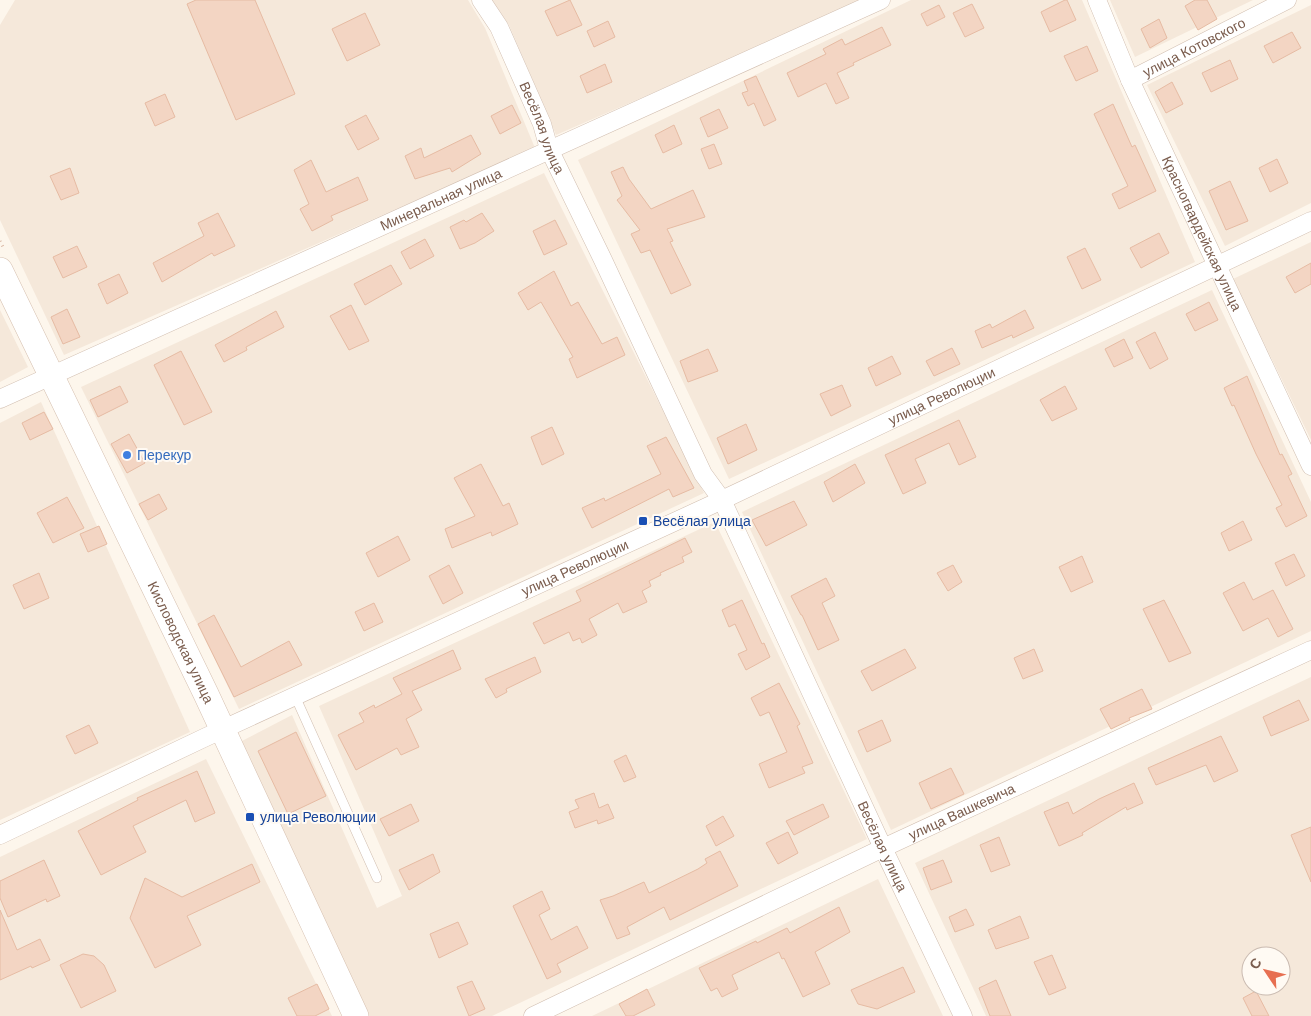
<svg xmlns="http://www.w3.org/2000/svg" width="1311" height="1016" font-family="Helvetica,sans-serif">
  <rect width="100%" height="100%" fill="#fdf6ec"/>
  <!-- residential -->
  <g fill="#f5e8da" fill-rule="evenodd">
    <polygon points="15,0 468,0 485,28 535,148 64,355 0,220 0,25"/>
    <polygon points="492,0 866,0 556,135 509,25"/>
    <polygon points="911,0 1082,0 1195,262 729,479 578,160"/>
    <polygon points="1110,0 1253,0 1135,57"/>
    <polygon points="1311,5 1311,203 1225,246 1147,85"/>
    <polygon points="544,173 704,493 239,709 81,387"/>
    <polygon points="1311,242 1311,440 1233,279"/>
    <polygon points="1212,290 1311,502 1311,631 891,830 742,512"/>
    <polygon points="0,310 28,367 0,382"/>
    <polygon points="41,402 190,732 0,820 0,423"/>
    <polygon points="715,522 867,839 492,1016 368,1016 240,742 292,715 377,908 402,896 319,706"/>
    <path d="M 1311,677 L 1311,1016 L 986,1016 L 915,863 ZM 1251,956 L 1281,956 L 1281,986 L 1251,986 Z"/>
    <polygon points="206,759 332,1016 0,1016 0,857"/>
    <polygon points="878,879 943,1016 592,1016"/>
  </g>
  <!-- building -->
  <g fill="#f3d5c3" stroke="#e6bba3">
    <polygon points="196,0 255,0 295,94 236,120 187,4"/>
    <polygon points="570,0 582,25 557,36 545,11"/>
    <polygon points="1065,0 1067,0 1076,20 1050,32 1041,12"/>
    <polygon points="1195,0 1207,0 1217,19 1198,30 1185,6"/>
    <polygon points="972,4 984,28 965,37 953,13"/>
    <polygon points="939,5 945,17 927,26 921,14"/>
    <polygon points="365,13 380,45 347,61 332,29"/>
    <polygon points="1159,19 1167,38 1150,48 1141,29"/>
    <polygon points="608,21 615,37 594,47 587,31"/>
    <polygon points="882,27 891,45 853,63 854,65 837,73 849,98 836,104 826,83 798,97 787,73 826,54 823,49 842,39 845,45"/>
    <polygon points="1292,32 1301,48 1273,63 1264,46"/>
    <polygon points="1087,46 1098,71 1076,81 1064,56"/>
    <polygon points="1230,60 1238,79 1211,92 1202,73"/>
    <polygon points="605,64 612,82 587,93 580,76"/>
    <polygon points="756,76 776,120 764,126 754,103 748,106 742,93 748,91 744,81"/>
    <polygon points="1172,82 1183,104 1166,113 1155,92"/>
    <polygon points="165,94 175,117 155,126 145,103"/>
    <polygon points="1113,104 1132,147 1135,145 1156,191 1119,209 1112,194 1128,186 1094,114"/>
    <polygon points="512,105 521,123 500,134 491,116"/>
    <polygon points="719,109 728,128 708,137 700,118"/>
    <polygon points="366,115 379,139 358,150 345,126"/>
    <polygon points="674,125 682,144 663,153 655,135"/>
    <polygon points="471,135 481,154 452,172 450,168 415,179 405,156 421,148 424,158"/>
    <polygon points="714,144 722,164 709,169 701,149"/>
    <polygon points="1277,159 1288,183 1270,192 1259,168"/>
    <polygon points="311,160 326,192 358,177 368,200 331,216 333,220 312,231 300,209 309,204 294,170"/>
    <polygon points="623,167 629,179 651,209 693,190 705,217 667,229 673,241 670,242 691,285 671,294 650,250 641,253 631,234 640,230 617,200 622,196 611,172"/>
    <polygon points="70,168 79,193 61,200 50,176"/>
    <polygon points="1230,181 1248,221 1226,230 1209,191"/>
    <polygon points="218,213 235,246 214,256 212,253 162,282 153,263 204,236 198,223"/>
    <polygon points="482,213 494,231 475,243 460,249 450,227 464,220 466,222"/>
    <polygon points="555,220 567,244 544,255 533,231"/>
    <polygon points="1159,233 1169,253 1141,268 1130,248"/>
    <polygon points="425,239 434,256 410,269 401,252"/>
    <polygon points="77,246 87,267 63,278 53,257"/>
    <polygon points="1085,248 1101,280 1082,289 1067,257"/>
    <polygon points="1311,263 1311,284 1295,293 1286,277"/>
    <polygon points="391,265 402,284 365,305 354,284"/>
    <polygon points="554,271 571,306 578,302 602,344 617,337 625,355 577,378 569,359 573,357 541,302 528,310 518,293"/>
    <polygon points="119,274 128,293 107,304 98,284"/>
    <polygon points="1209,302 1218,320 1195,331 1186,314"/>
    <polygon points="351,305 369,341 349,350 330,316"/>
    <polygon points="67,309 80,337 63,344 51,317"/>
    <polygon points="1025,310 1034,328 1013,338 1012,335 982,348 975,331 990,324 992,328"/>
    <polygon points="276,311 284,327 246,347 247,350 224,362 215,345"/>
    <polygon points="1155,332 1168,359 1150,369 1136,342"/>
    <polygon points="1124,339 1133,358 1114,367 1105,349"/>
    <polygon points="952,348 960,364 934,376 926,361"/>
    <polygon points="708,349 718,371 688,382 680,361"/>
    <polygon points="181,351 212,412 184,425 154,365"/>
    <polygon points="892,356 901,374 876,386 868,368"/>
    <polygon points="1247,376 1280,455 1282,454 1292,474 1288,476 1307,516 1286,527 1276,508 1282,505 1256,454 1234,405 1232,406 1224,388"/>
    <polygon points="842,385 851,406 831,416 820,394"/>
    <polygon points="120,386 128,402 98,417 90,400"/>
    <polygon points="1065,386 1077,409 1052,421 1040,400"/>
    <polygon points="44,412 53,429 30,440 22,423"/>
    <polygon points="959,420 976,457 959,465 949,443 915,459 926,483 903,494 885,455"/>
    <polygon points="746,424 757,450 728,464 717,438"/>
    <polygon points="552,427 564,454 542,465 531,437"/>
    <polygon points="129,434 145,463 127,473 111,444"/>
    <polygon points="666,437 694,488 673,497 669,489 592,528 582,508 604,498 605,501 661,474 647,446"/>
    <polygon points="481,464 503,506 509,503 518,524 492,536 491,532 452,548 445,529 475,516 454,478"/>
    <polygon points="855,464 865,483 833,502 824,482"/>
    <polygon points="159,494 167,509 148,520 139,504"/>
    <polygon points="67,497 84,528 53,543 37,513"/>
    <polygon points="794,501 807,525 766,546 752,520"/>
    <polygon points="1243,521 1252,540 1229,551 1221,533"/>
    <polygon points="99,526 107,544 88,552 80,534"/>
    <polygon points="398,536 410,560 378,577 366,553"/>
    <polygon points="685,538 692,552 682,557 684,562 660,573 661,575 649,581 651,586 642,591 647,602 623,613 618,603 589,619 597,635 582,643 580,638 573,641 569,632 544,644 533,623 581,601 576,591"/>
    <polygon points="1294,554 1305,576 1286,586 1275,563"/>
    <polygon points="1082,556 1093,582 1071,592 1059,567"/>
    <polygon points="449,565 463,593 443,604 429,576"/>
    <polygon points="953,565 962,582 948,591 937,573"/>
    <polygon points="39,573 49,598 24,609 13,585"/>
    <polygon points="826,578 835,596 822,603 839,640 818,650 802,615 801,615 791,596"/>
    <polygon points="1244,582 1253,600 1273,590 1293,629 1278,637 1268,618 1243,631 1223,593"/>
    <polygon points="742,600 762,644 764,643 770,657 746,670 738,654 747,650 735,624 729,627 722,610"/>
    <polygon points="1164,600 1191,653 1169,662 1143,609"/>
    <polygon points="374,603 383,622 364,631 355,612"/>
    <polygon points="214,615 241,667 289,641 302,665 234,697 198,624"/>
    <polygon points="905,649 916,668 872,691 861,671"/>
    <polygon points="1034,649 1043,671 1023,679 1014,658"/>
    <polygon points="453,650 461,669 412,691 422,710 406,719 419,747 401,755 397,748 356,770 338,735 364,722 359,713 374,705 375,708 402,694 393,678"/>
    <polygon points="535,657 541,672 506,689 507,692 496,698 485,679"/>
    <polygon points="779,683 800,724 797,726 813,763 802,767 805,773 769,788 759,764 787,752 769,712 760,716 751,698"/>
    <polygon points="1142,689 1152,709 1129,718 1130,720 1111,729 1100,709"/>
    <polygon points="1299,700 1309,720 1271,736 1263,717"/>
    <polygon points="882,720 891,741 867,752 858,731"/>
    <polygon points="89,725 98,743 75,754 66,736"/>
    <polygon points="296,732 326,796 288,814 258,751"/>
    <polygon points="1221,736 1238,771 1214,782 1206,765 1156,785 1148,768"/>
    <polygon points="626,755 636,777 624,782 614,761"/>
    <polygon points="951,768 964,794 931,809 919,783"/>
    <polygon points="197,771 215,813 195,822 186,800 133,826 146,852 101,875 78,831 138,800 137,798"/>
    <polygon points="1134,783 1143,803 1127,810 1126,807 1082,833 1083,835 1059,846 1044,812 1068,802 1073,814 1099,799"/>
    <polygon points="594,793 599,808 608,804 614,818 598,824 597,820 575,828 569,812 579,808 575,800"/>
    <polygon points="411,804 419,821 389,836 380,819"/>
    <polygon points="823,804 829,817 794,835 786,821"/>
    <polygon points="723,816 734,836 716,846 706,826"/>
    <polygon points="1311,827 1311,882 1291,835"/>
    <polygon points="788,832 798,853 778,864 766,843"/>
    <polygon points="999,837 1010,865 991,872 980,845"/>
    <polygon points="720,851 738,886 670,920 664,907 627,927 630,934 617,939 600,900 613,896 644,882 649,893 698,869 707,863 705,859"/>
    <polygon points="433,854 440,872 409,890 399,870"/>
    <polygon points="44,860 60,896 47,902 46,899 8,917 0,898 0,881"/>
    <polygon points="943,860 952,882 931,890 923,868"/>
    <polygon points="252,864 260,882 187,916 201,945 155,968 130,918 145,878 182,897"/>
    <polygon points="542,891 550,909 539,915 551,940 577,926 588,948 557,964 561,972 547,979 513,906"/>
    <polygon points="839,907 850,932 815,952 830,984 803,997 784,958 782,959 779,952 732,975 738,989 722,997 717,988 711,991 699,968 756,941 757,943 787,928 790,933"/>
    <polygon points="966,909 974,925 955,932 949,917"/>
    <polygon points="0,910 17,950 40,939 50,960 32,968 31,966 0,980"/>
    <polygon points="1020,916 1029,938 996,949 988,930"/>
    <polygon points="458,922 468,944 439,958 430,934"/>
    <polygon points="83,954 94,956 104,965 116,991 81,1008 60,965"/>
    <polygon points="1052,955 1066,988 1049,995 1034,962"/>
    <polygon points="903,967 915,992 877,1009 858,1004 851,990"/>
    <polygon points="996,980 1011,1016 990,1016 979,988"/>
    <polygon points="472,981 485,1009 469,1016 457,987"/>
    <polygon points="317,984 329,1009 315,1016 297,1016 288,998"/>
    <polygon points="647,989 655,1005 633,1016 626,1016 619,1004"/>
    <polygon points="1256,991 1269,1016 1252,1016 1243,998"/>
  </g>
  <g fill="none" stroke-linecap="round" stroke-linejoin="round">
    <defs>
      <polyline id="lane" points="295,696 377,878"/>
      <g id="street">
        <path id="s1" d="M 481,0 L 499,27 L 542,124 L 549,149 L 603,260 L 703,474 L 722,500 L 883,848 L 963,1016"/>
        <path id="s2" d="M 1097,0 L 1130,80 L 1311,466"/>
        <path id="s3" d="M 1130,80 L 1287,0"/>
        <path id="s4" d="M 0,399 L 881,0"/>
        <path id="s5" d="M 0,835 L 206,737 L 722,500 L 1311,221"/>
        <path id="s6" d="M 533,1016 L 883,848 L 1311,650"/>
      </g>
      <g id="secondary">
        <path id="s7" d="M 0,270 L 206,694 L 356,1016"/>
      </g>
    </defs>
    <!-- lane casing -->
    <use href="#lane" stroke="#d1beb0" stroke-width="10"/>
    <!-- street casing -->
    <use href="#street" stroke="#d1beb0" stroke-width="19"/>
    <!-- secondary casing -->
    <use href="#secondary" stroke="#d6c0b0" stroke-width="26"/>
    <!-- path -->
    <polyline stroke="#d9b8a5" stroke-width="3" stroke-dasharray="1 4" stroke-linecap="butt" points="0,241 4,249"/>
    <!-- lane -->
    <use href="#lane" stroke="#fff" stroke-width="9"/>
    <!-- street -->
    <use href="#street" stroke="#fff" stroke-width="18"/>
    <!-- secondary -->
    <use href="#secondary" stroke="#fff" stroke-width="25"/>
  </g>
  <!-- markers -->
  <circle fill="#3f7fe0" stroke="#fffaf3" stroke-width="2" cx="127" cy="455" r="5"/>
  <g fill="#1a4fb4" stroke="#fffaf3" stroke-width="2">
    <rect x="638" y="516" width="10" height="10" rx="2.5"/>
    <rect x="245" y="812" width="10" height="10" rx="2.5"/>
  </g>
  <g text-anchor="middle" stroke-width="4" stroke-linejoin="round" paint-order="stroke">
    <!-- street labels -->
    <g font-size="14" fill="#7a5c4d" stroke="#fffaf3">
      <text dy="5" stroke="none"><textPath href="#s3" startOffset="72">улица Котовского</textPath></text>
      <text dy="5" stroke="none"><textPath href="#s1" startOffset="142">Весёлая улица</textPath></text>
      <text dy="5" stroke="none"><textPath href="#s4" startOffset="484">Минеральная улица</textPath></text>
      <text dy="5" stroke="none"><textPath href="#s2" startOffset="256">Красногвардейская улица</textPath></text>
      <text dy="5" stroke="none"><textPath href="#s5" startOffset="1039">улица Революции</textPath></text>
      <text dy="5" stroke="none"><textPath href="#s5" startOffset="634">улица Революции</textPath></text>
      <text dy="5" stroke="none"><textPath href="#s7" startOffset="414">Кисловодская улица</textPath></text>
      <text dy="5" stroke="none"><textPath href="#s6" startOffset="475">улица Вашкевича</textPath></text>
      <text dy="5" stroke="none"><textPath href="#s1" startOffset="938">Весёлая улица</textPath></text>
    </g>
    <!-- shop labels -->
    <g font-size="14" fill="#366cbe" stroke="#fffaf3" text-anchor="start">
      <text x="137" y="460">Перекур</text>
    </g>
    <!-- transit labels -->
    <g font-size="14" fill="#164399" stroke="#fffaf3" text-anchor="start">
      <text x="653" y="526">Весёлая улица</text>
      <text x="260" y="822">улица Революции</text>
    </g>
  </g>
  <!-- north arrow -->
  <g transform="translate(1266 971) rotate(305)"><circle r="24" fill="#fffaf3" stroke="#cabbb1"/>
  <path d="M0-4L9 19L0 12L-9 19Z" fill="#e76f51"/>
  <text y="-8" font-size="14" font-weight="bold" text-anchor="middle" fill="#7a5c4d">С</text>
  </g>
</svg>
